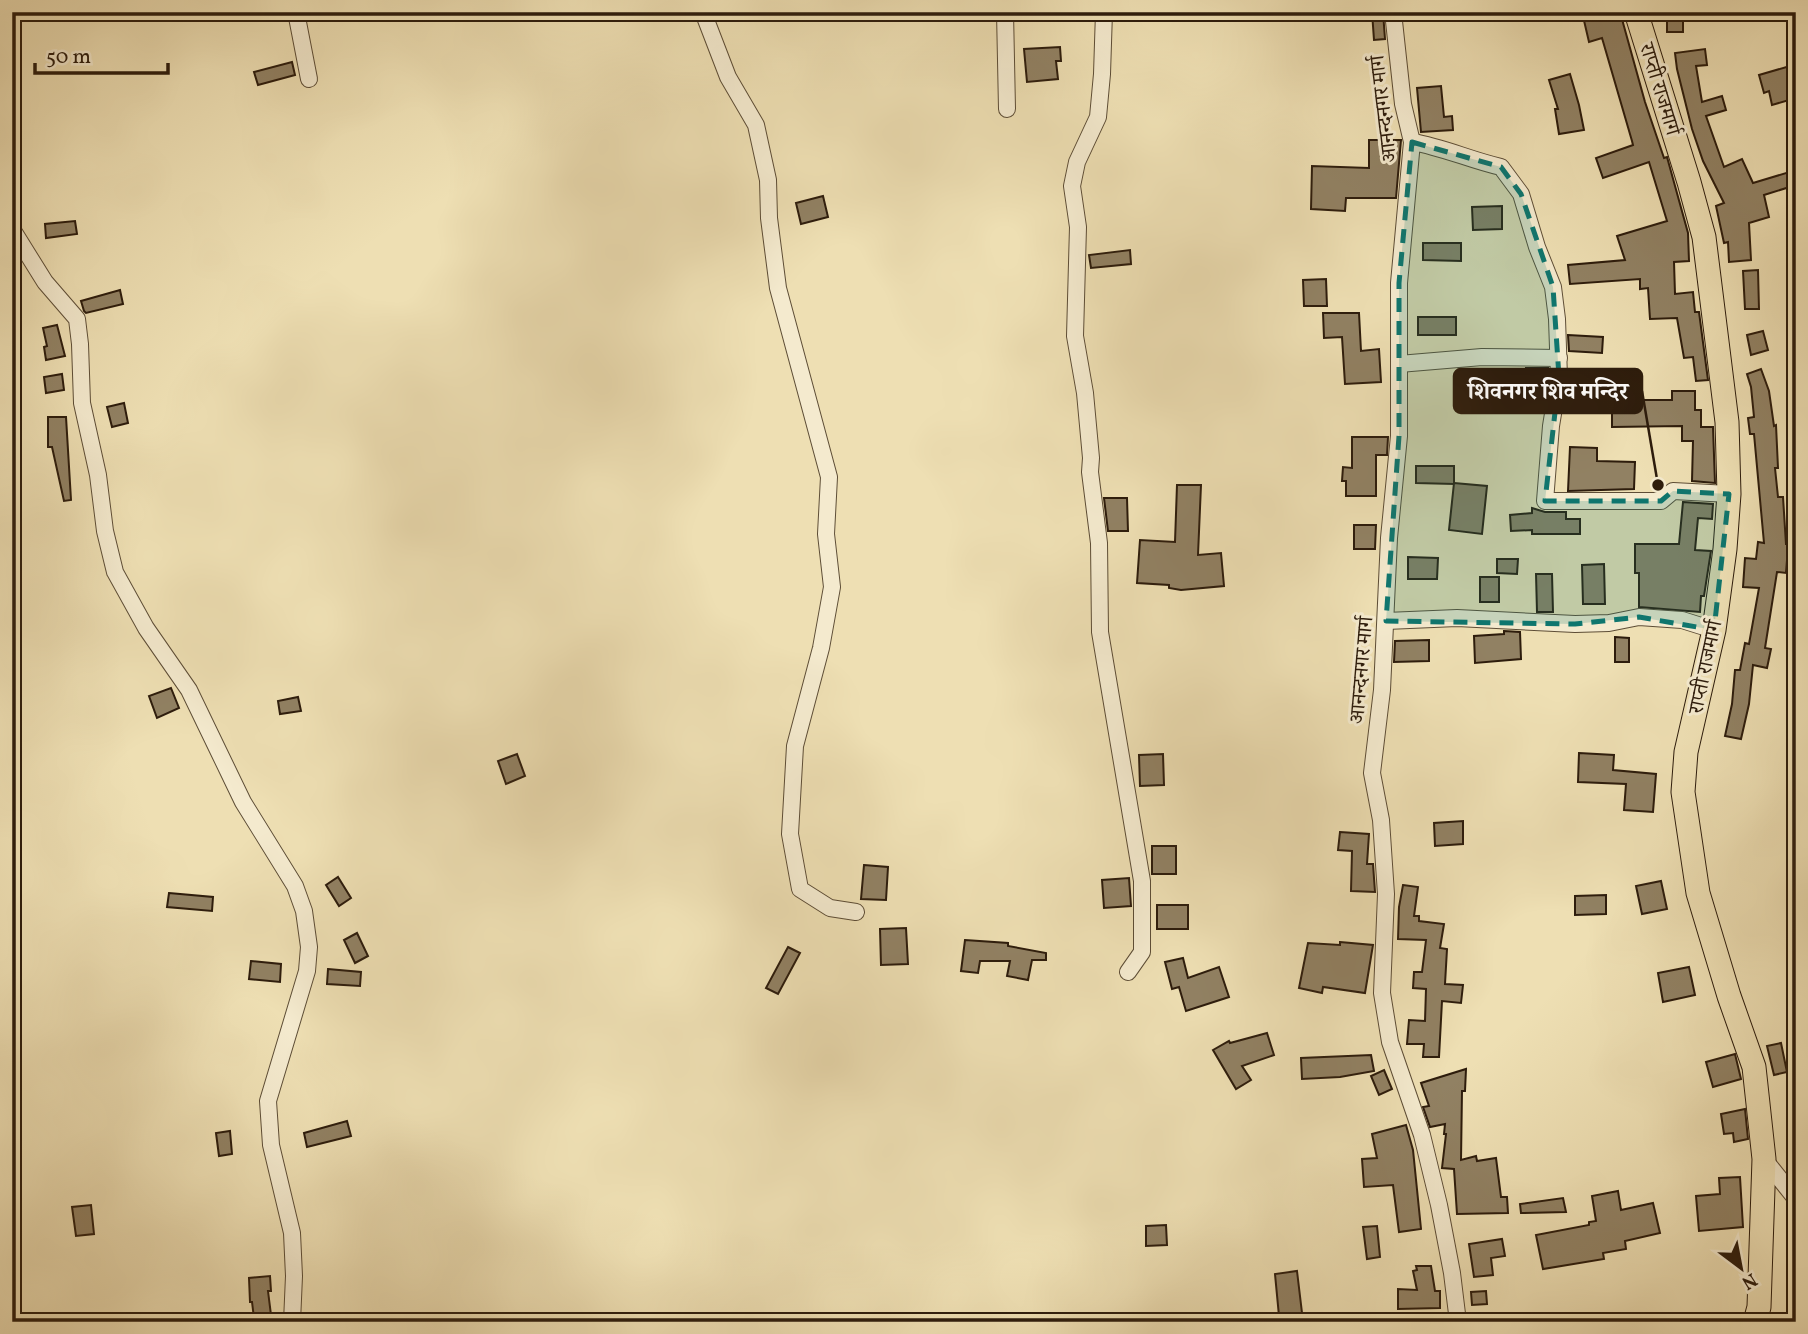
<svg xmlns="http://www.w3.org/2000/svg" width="1808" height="1334" font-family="Vollkorn,'Noto Serif Devanagari',serif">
  <rect width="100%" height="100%" fill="#eedfb3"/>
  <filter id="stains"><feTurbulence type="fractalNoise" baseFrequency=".00286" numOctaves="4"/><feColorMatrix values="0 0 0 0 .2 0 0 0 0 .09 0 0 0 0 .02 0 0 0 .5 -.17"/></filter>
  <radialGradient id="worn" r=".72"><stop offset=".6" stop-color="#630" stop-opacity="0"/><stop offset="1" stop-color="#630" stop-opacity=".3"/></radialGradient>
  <!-- building -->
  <g fill="#918163" stroke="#2d1c0c" stroke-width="2">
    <polygon points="1372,12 1383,12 1385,39 1374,40"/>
    <polygon points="1582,12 1620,12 1645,102 1664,158 1667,157 1688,233 1689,261 1674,262 1675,294 1693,292 1695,312 1699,312 1708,380 1696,381 1693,357 1684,358 1677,318 1650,319 1648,288 1640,289 1640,279 1570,284 1568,265 1625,260 1617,236 1667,221 1649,162 1603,178 1596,158 1633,145 1632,141 1602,38 1589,42"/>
    <rect x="1667" y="12" width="16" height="20"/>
    <polygon points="1060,47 1061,61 1056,61 1058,79 1027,82 1024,49"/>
    <polygon points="1705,49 1707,65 1696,66 1702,102 1722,96 1726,110 1706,116 1724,167 1742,159 1753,183 1796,170 1796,185 1764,195 1769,217 1749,223 1751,260 1729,262 1728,242 1724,243 1716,206 1724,203 1703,161 1692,129 1677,69 1675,53"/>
    <polygon points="292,62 295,75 258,85 254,72"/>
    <polygon points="1790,66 1796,85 1796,98 1772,105 1769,91 1764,93 1759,75"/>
    <polygon points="1570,74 1579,105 1584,130 1559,134 1555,109 1558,109 1549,80"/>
    <polygon points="1441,86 1444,117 1452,116 1453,130 1421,132 1417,88"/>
    <polygon points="1369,140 1401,140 1396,198 1346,198 1345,211 1311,209 1312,166 1369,168"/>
    <polygon points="823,196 828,217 801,224 796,203"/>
    <polygon points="1502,206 1502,229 1473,230 1472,207"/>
    <polygon points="75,221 77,234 46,238 45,224"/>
    <polygon points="1423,243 1461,243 1461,261 1423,260"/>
    <polygon points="1130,250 1131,264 1091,268 1089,255"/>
    <polygon points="1758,270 1759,309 1745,309 1743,271"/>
    <polygon points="1326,279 1327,306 1304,306 1303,280"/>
    <polygon points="120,290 123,304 86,313 84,311 81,301"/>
    <polygon points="1323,313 1359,313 1361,351 1379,349 1381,382 1345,384 1342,337 1324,338"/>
    <rect x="1418" y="317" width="38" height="18"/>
    <polygon points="57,325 65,356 46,360 44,347 47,346 43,328"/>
    <polygon points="1763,331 1768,350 1751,355 1747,335"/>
    <polygon points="1568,335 1603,337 1602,353 1569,351"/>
    <polygon points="1526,368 1548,368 1547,388 1527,389"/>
    <polygon points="1761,369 1769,391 1774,426 1776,425 1778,468 1775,468 1778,497 1783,497 1786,544 1796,545 1796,561 1787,560 1786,573 1777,572 1765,648 1771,649 1767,668 1753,665 1749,704 1741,739 1725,736 1732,704 1735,670 1740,670 1745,643 1749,644 1759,588 1743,587 1745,558 1756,559 1758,542 1764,543 1754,434 1750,434 1748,418 1754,417 1751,387 1747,374"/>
    <polygon points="62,374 64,390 46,393 44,377"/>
    <polygon points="1672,391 1695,391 1695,410 1701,410 1701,427 1713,427 1715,483 1692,481 1693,441 1682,441 1682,426 1612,427 1612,400 1672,400"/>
    <polygon points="124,403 128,423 112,427 107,407"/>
    <polygon points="48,417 66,417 71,500 64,501 52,447 48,447"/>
    <polygon points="1352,437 1388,437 1387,455 1376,455 1376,496 1346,496 1346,481 1342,481 1343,467 1352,468"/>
    <polygon points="1570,447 1597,448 1597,461 1635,462 1634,489 1568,491"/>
    <polygon points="1416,466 1454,466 1454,484 1416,483"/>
    <polygon points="1454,483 1487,486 1482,534 1449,530"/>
    <polygon points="1177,485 1201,485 1198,555 1221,553 1224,586 1181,590 1169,588 1169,585 1137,583 1140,540 1175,542"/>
    <polygon points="1104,498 1127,498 1128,531 1108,531"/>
    <polygon points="1683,502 1713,504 1712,519 1698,518 1695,550 1711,551 1704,596 1701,596 1700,612 1639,607 1639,573 1635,573 1635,544 1679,544"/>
    <polygon points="1532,508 1545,512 1566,512 1566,519 1580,519 1580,534 1532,534 1532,530 1511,531 1510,515 1532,513"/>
    <polygon points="1354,525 1376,525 1375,549 1354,549"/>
    <polygon points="1408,557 1438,558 1437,579 1408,579"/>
    <polygon points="1497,559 1518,559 1517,574 1497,573"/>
    <polygon points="1604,564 1605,604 1583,604 1582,565"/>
    <polygon points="1536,574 1552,574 1553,612 1537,612"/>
    <rect x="1480" y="577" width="19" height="25"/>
    <polygon points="1504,631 1520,632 1521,659 1475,663 1474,636 1504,634"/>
    <polygon points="1615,637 1629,638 1629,662 1615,662"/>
    <polygon points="1429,640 1429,661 1394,662 1395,641"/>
    <polygon points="171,688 179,708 157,718 149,696"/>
    <polygon points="298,697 301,711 280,714 278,701"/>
    <polygon points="1579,753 1614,755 1613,770 1656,774 1653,812 1624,810 1626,784 1578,782"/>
    <polygon points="517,754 525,776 506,784 498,761"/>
    <polygon points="1163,754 1164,785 1140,786 1139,755"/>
    <polygon points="1463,821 1463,844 1435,846 1434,823"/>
    <polygon points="1340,832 1369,834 1367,864 1373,864 1375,892 1351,891 1352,851 1338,850"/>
    <rect x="1152" y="846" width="24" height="28"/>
    <polygon points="864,865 888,867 886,900 861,899"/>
    <polygon points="338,877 351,898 339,906 326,885"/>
    <polygon points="1129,878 1131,906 1104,908 1102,880"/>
    <polygon points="1661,881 1667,909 1642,914 1636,886"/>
    <polygon points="1403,885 1418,887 1414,916 1419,916 1419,921 1444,924 1440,948 1447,949 1445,984 1463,985 1461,1003 1442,1001 1439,1057 1423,1057 1424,1044 1407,1044 1409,1020 1425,1021 1426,989 1413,988 1414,972 1422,972 1426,940 1398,939 1399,907"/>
    <polygon points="169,893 213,897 212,911 167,907"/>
    <polygon points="1606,895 1606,914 1575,915 1575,896"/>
    <rect x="1157" y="905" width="31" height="24"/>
    <polygon points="906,928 908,964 881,965 880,929"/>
    <polygon points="357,933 368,956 355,963 344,940"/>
    <polygon points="965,940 1008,943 1008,946 1046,953 1046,960 1032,960 1028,980 1007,976 1010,961 980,961 978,973 961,971"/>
    <polygon points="1340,942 1373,945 1365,993 1323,987 1322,993 1299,988 1308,943 1340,945"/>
    <polygon points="788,947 800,953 778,994 766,988"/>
    <polygon points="1183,958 1188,978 1219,967 1229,997 1186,1011 1179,987 1172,989 1165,962"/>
    <polygon points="251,961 281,964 280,982 249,979"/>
    <polygon points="1689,967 1695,995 1663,1002 1658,973"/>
    <polygon points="328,969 361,972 360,986 327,984"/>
    <polygon points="1267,1033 1274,1055 1242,1066 1251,1080 1236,1089 1213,1050 1229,1041 1230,1043"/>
    <polygon points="1781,1043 1787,1072 1774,1075 1767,1046"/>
    <polygon points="1735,1054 1741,1079 1713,1087 1706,1062"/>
    <polygon points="1371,1055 1374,1071 1340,1077 1302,1079 1301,1058"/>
    <polygon points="1466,1069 1465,1091 1462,1091 1461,1160 1476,1156 1477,1161 1496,1158 1501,1197 1507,1197 1508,1213 1457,1214 1454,1169 1442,1168 1446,1134 1444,1134 1445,1124 1430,1127 1423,1107 1429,1106 1421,1083"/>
    <polygon points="1384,1070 1392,1089 1379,1095 1371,1076"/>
    <polygon points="1745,1109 1748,1139 1734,1142 1733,1133 1724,1134 1721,1114"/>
    <polygon points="347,1121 351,1136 307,1147 304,1133"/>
    <polygon points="1406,1125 1413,1150 1421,1229 1399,1232 1393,1185 1364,1187 1362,1159 1377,1158 1372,1134"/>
    <polygon points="230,1131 232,1154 219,1156 216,1133"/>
    <polygon points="1740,1177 1743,1227 1699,1231 1696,1196 1720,1194 1719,1178"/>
    <polygon points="1618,1191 1621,1210 1653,1203 1660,1233 1625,1241 1626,1249 1603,1253 1604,1259 1543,1269 1536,1235 1589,1225 1589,1222 1596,1221 1592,1196"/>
    <polygon points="1563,1198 1566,1212 1521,1213 1520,1204"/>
    <polygon points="91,1205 94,1234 76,1236 72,1207"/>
    <polygon points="1166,1225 1167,1245 1146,1246 1146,1226"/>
    <polygon points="1377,1226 1380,1257 1367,1259 1363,1227"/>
    <polygon points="1502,1239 1505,1256 1491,1258 1493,1275 1474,1277 1469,1244"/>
    <polygon points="1416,1266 1431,1266 1435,1291 1440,1291 1440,1308 1398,1309 1398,1289 1417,1290 1413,1271 1417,1270"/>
    <polygon points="1297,1271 1302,1313 1279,1316 1275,1274"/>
    <polygon points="270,1276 271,1291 268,1291 271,1315 254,1318 252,1302 250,1302 249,1278"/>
    <polygon points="1486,1291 1487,1304 1472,1305 1471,1292"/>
  </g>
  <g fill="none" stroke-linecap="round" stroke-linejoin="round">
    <defs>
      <polyline id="service" points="1789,12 1796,38"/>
      <g id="minor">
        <polyline points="296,12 309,79"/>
        <polyline points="703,12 728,77 756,125 768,180 769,218 778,288 829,477 826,534 832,587 821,648 795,746 790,834 800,889 830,908 856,912"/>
        <polyline points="1005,12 1007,109"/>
        <polyline points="1104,12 1102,74 1098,117 1077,162 1072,186 1078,227 1075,336 1085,393 1091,458 1090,472 1099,543 1100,632 1142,881 1142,952 1128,972"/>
        <polyline points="1393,12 1403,104 1412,142 1399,283 1399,436 1389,538 1382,690 1372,773 1381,820 1386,894 1382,993 1390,1042 1422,1135 1439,1205 1452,1273 1458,1322"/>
        <path d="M 1412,142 C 1443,147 1470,160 1501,167 L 1521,194 L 1537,247 L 1553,287 L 1557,319 L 1559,377 L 1551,426 L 1545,501 L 1661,501 L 1673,491 L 1729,494"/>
        <polyline points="12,229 45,282 77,319 80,344 82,403 98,475 105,531 115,572 146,628 189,690 243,802 295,886 304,911 309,947 307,971 268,1101 271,1145 292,1233 294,1276 292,1322"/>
        <polyline points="1399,364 1482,357 1559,358"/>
        <polyline points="1386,621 1457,618 1575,624 1609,623 1639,617 1682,620 1714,630"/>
        <polyline points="1764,1159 1796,1199"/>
      </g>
      <polyline id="primary" points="1636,12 1689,182 1704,237 1727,422 1729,494 1725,549 1714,630 1686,752 1683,792 1698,893 1729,996 1754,1067 1764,1159 1759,1307 1755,1322"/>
    </defs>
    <!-- service casing -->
    <use href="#service" stroke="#5d4d36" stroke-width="10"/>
    <!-- minor casing -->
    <use href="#minor" stroke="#5d4d36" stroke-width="18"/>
    <!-- primary casing -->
    <use href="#primary" stroke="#2d1c0c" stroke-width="25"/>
    <!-- service -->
    <use href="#service" stroke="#f4eace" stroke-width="8"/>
    <!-- minor -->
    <use href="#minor" stroke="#f4eace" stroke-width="16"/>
    <!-- primary -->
    <use href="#primary" stroke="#eedfb3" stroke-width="23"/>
  </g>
  <!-- marked area -->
  <path fill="#0f766e" fill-opacity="0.2" stroke="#0f766e" stroke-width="5" stroke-dasharray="14 9" stroke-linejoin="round" d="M 1412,142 L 1501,167 L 1521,194 L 1553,287 L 1559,377 L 1545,501 L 1661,501 L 1673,491 L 1729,494 L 1714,630 L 1639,617 L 1575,624 L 1386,621 L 1399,436 L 1399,283 Z"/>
  <g text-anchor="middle" stroke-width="6" stroke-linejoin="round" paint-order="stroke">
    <!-- street labels -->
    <g font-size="21" fill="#2d1c0c" stroke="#f4eace">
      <text transform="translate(1660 89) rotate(73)" y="7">राप्ती राजमार्ग</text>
      <text transform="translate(1383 109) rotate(-97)" y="7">आनन्दनगर मार्ग</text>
      <text transform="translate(1705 667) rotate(-78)" y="7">राप्ती राजमार्ग</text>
      <text transform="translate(1361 670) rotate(-85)" y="7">आनन्दनगर मार्ग</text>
    </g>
  </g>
  <!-- callouts -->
  <path fill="none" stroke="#2d1c0c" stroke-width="2.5" d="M1658 485L1642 391"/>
  <circle fill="#2d1c0c" stroke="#f4eace" stroke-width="2.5" cx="1658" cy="485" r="7"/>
  <rect fill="#2d1c0c" stroke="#2d1c0c" stroke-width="2.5" x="1454" y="369" width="188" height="44" rx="7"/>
  <g font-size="23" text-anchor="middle" font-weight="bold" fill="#fff">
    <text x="1548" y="399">शिवनगर शिव मन्दिर</text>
  </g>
  <!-- margin -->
  <rect width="1808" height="1334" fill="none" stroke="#eedfb3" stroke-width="42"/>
  <rect x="14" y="14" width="1780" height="1306" fill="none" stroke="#2d1c0c" stroke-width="3.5"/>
  <rect x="21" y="21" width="1766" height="1292" fill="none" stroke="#2d1c0c" stroke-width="2"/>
  <!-- north arrow -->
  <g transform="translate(1741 1268) rotate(148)" stroke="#f4eace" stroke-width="5" paint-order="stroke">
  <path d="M0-5L12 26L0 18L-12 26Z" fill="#2d1c0c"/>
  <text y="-10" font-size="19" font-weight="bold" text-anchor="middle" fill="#2d1c0c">N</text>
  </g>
  <!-- scale -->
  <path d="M35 63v10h133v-10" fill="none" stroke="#2d1c0c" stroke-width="3.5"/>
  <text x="46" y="63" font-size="21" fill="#2d1c0c" stroke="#f4eace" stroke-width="5" paint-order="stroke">50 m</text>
  <rect width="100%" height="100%" filter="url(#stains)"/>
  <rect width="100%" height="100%" fill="url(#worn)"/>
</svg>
